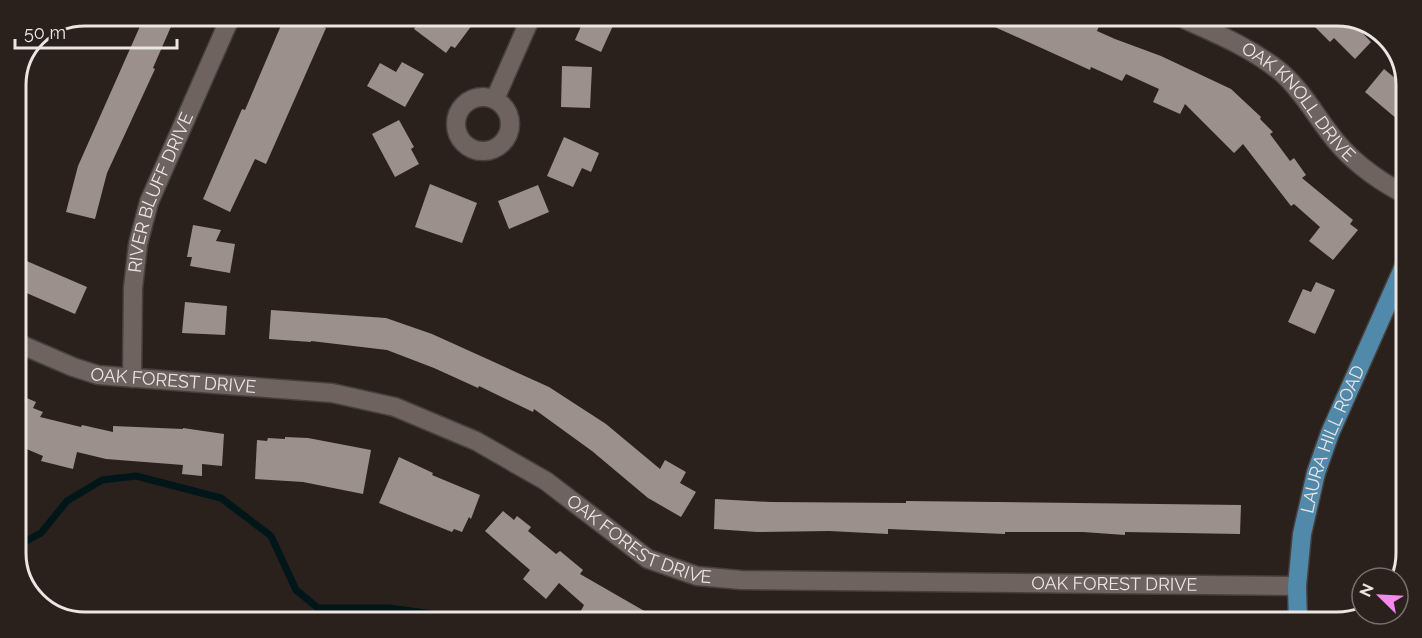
<svg xmlns="http://www.w3.org/2000/svg" width="1422" height="638" font-family="Raleway,sans-serif">
  <rect width="100%" height="100%" fill="#2a211d"/>
  <g fill="none" stroke-linecap="round" stroke-linejoin="round">
    <!-- stream -->
    <polyline stroke="#001618" stroke-width="7" points="15,547 41,533 67,501 102,480 136,476 221,498 271,536 296,590 318,608 389,608 470,619"/>
  </g>
  <!-- building -->
  <g fill="#9b908b">
    <polygon points="145,15 176,15 153,68 155,69 107,173 95,219 66,212 78,166"/>
    <polygon points="285,16 311,16 309,21 326,28 266,164 255,159 230,212 203,199 242,109 245,110"/>
    <polygon points="423,16 478,17 455,48 451,46 446,53 414,29"/>
    <polygon points="585,17 617,17 601,52 575,40"/>
    <polygon points="977,19 1084,19 1099,26 1097,31 1115,39 1161,56 1231,89 1261,117 1260,119 1273,132 1270,134 1290,161 1294,158 1306,175 1302,178 1353,220 1350,224 1358,230 1333,260 1309,241 1320,227 1294,204 1291,206 1243,144 1234,153 1185,104 1180,114 1153,102 1159,89 1126,74 1122,81 1091,67 1090,70"/>
    <polygon points="1308,20 1350,20 1371,42 1355,59 1334,38 1330,42"/>
    <polygon points="402,62 424,74 405,107 367,86 380,63 396,72"/>
    <polygon points="562,66 592,67 590,108 561,107"/>
    <polygon points="1384,69 1407,88 1407,108 1397,119 1365,92"/>
    <polygon points="399,120 414,147 411,149 419,164 395,177 372,134"/>
    <polygon points="564,137 599,153 591,172 582,168 573,187 547,176"/>
    <polygon points="430,184 477,203 462,243 415,227"/>
    <polygon points="538,185 549,212 509,229 498,201"/>
    <polygon points="193,225 221,230 216,241 235,244 230,273 190,266 192,257 187,257"/>
    <polygon points="15,256 87,287 75,314 15,288"/>
    <polygon points="1316,282 1335,290 1315,334 1288,322 1303,289 1311,292"/>
    <polygon points="185,302 227,306 225,335 182,333"/>
    <polygon points="271,310 386,318 432,334 549,387 606,424 660,469 665,460 686,472 680,483 696,492 681,517 648,498 592,451 534,409 533,412 479,386 478,388 434,368 387,350 311,341 311,342 269,339"/>
    <polygon points="15,393 36,402 33,408 43,412 40,417 81,427 82,425 113,432 113,426 183,429 183,428 224,434 222,466 202,464 202,476 182,474 183,465 106,459 77,452 73,469 41,461 43,456 17,445 15,448"/>
    <polygon points="285,437 308,438 371,450 363,494 303,482 255,479 257,440 267,441 268,438 285,439"/>
    <polygon points="399,457 433,473 432,475 480,495 471,519 469,517 462,532 454,529 452,532 379,503"/>
    <polygon points="715,499 770,502 906,503 906,501 1241,505 1240,534 1125,532 1125,535 1083,532 1005,532 1005,534 888,529 888,534 829,531 757,532 714,529"/>
    <polygon points="503,511 514,520 517,516 531,527 528,531 556,554 560,551 583,570 580,574 660,620 576,620 584,605 559,583 546,599 523,579 530,570 485,531"/>
  </g>
  <g fill="none" stroke-linecap="round" stroke-linejoin="round">
    <defs>
      <g id="minor">
        <path id="s1" d="M 1186,20 C 1220,35 1253,49 1282,73 C 1301,90 1313,111 1328,131 C 1348,159 1375,179 1406,195"/>
        <circle cx="483" cy="124" r="27"/>
        <polyline points="495,99 531,17"/>
        <path id="s2" d="M 15,342 L 73,367 L 98,375 L 332,393 L 395,407 L 476,441 L 546,481 L 648,559 L 697,576 L 741,580 L 1297,586"/>
        <path id="s3" d="M 132,378 L 133,288 L 138,244 L 149,202 L 231,16"/>
      </g>
      <g id="major">
        <path id="s4" d="M 1298,623 L 1297,586 L 1302,534 L 1316,473 L 1330,433 L 1405,264"/>
      </g>
    </defs>
    <!-- minor casing -->
    <use href="#minor" stroke="#46403d" stroke-width="21"/>
    <!-- major casing -->
    <use href="#major" stroke="#46403d" stroke-width="21"/>
    <!-- minor -->
    <use href="#minor" stroke="#6e635e" stroke-width="18"/>
    <!-- major -->
    <use href="#major" stroke="#5189aa" stroke-width="18"/>
  </g>
  <g text-anchor="middle" stroke-width="6" stroke-linejoin="round" paint-order="stroke">
    <!-- street labels -->
    <g font-size="18" fill="#ece6e3" stroke="#2a211d">
      <text dy="6" stroke="none"><textPath href="#s1" startOffset="142">OAK KNOLL DRIVE</textPath></text>
      <text dy="6" stroke="none"><textPath href="#s3" startOffset="190">RIVER BLUFF DRIVE</textPath></text>
      <text dy="6" stroke="none"><textPath href="#s2" startOffset="165">OAK FOREST DRIVE</textPath></text>
      <text dy="6" stroke="none"><textPath href="#s4" startOffset="189">LAURA HILL ROAD</textPath></text>
      <text dy="6" stroke="none"><textPath href="#s2" startOffset="669">OAK FOREST DRIVE</textPath></text>
      <text dy="6" stroke="none"><textPath href="#s2" startOffset="1155">OAK FOREST DRIVE</textPath></text>
    </g>
  </g>
  <!-- crop -->
  <path d="M0 0H1422V638H0ZM85 26H1337A59 59 0 0 1 1396 85V553A59 59 0 0 1 1337 612H85A59 59 0 0 1 26 553V85A59 59 0 0 1 85 26Z" fill="#2a211d" fill-rule="evenodd"/>
  <path fill="none" stroke="#ece6e3" stroke-width="3" d="M85 26H1337A59 59 0 0 1 1396 85V553A59 59 0 0 1 1337 612H85A59 59 0 0 1 26 553V85A59 59 0 0 1 85 26Z"/>
  <!-- north arrow -->
  <g transform="translate(1380 596) rotate(294)"><circle r="28" fill="#2a211d" stroke="#78706c" stroke-width="1.5"/>
  <path d="M0-4.5L10 22L0 15L-10 22Z" fill="#f788ec"/>
  <text y="-9" font-size="16" font-weight="bold" text-anchor="middle" fill="#ece6e3">N</text>
  </g>
  <!-- scale -->
  <path d="M15 39v9h162v-9" fill="none" stroke="#ece6e3" stroke-width="3"/>
  <text x="24" y="39" font-size="18" fill="#ece6e3" stroke="#2a211d" stroke-width="4.5" paint-order="stroke">50 m</text>
</svg>
